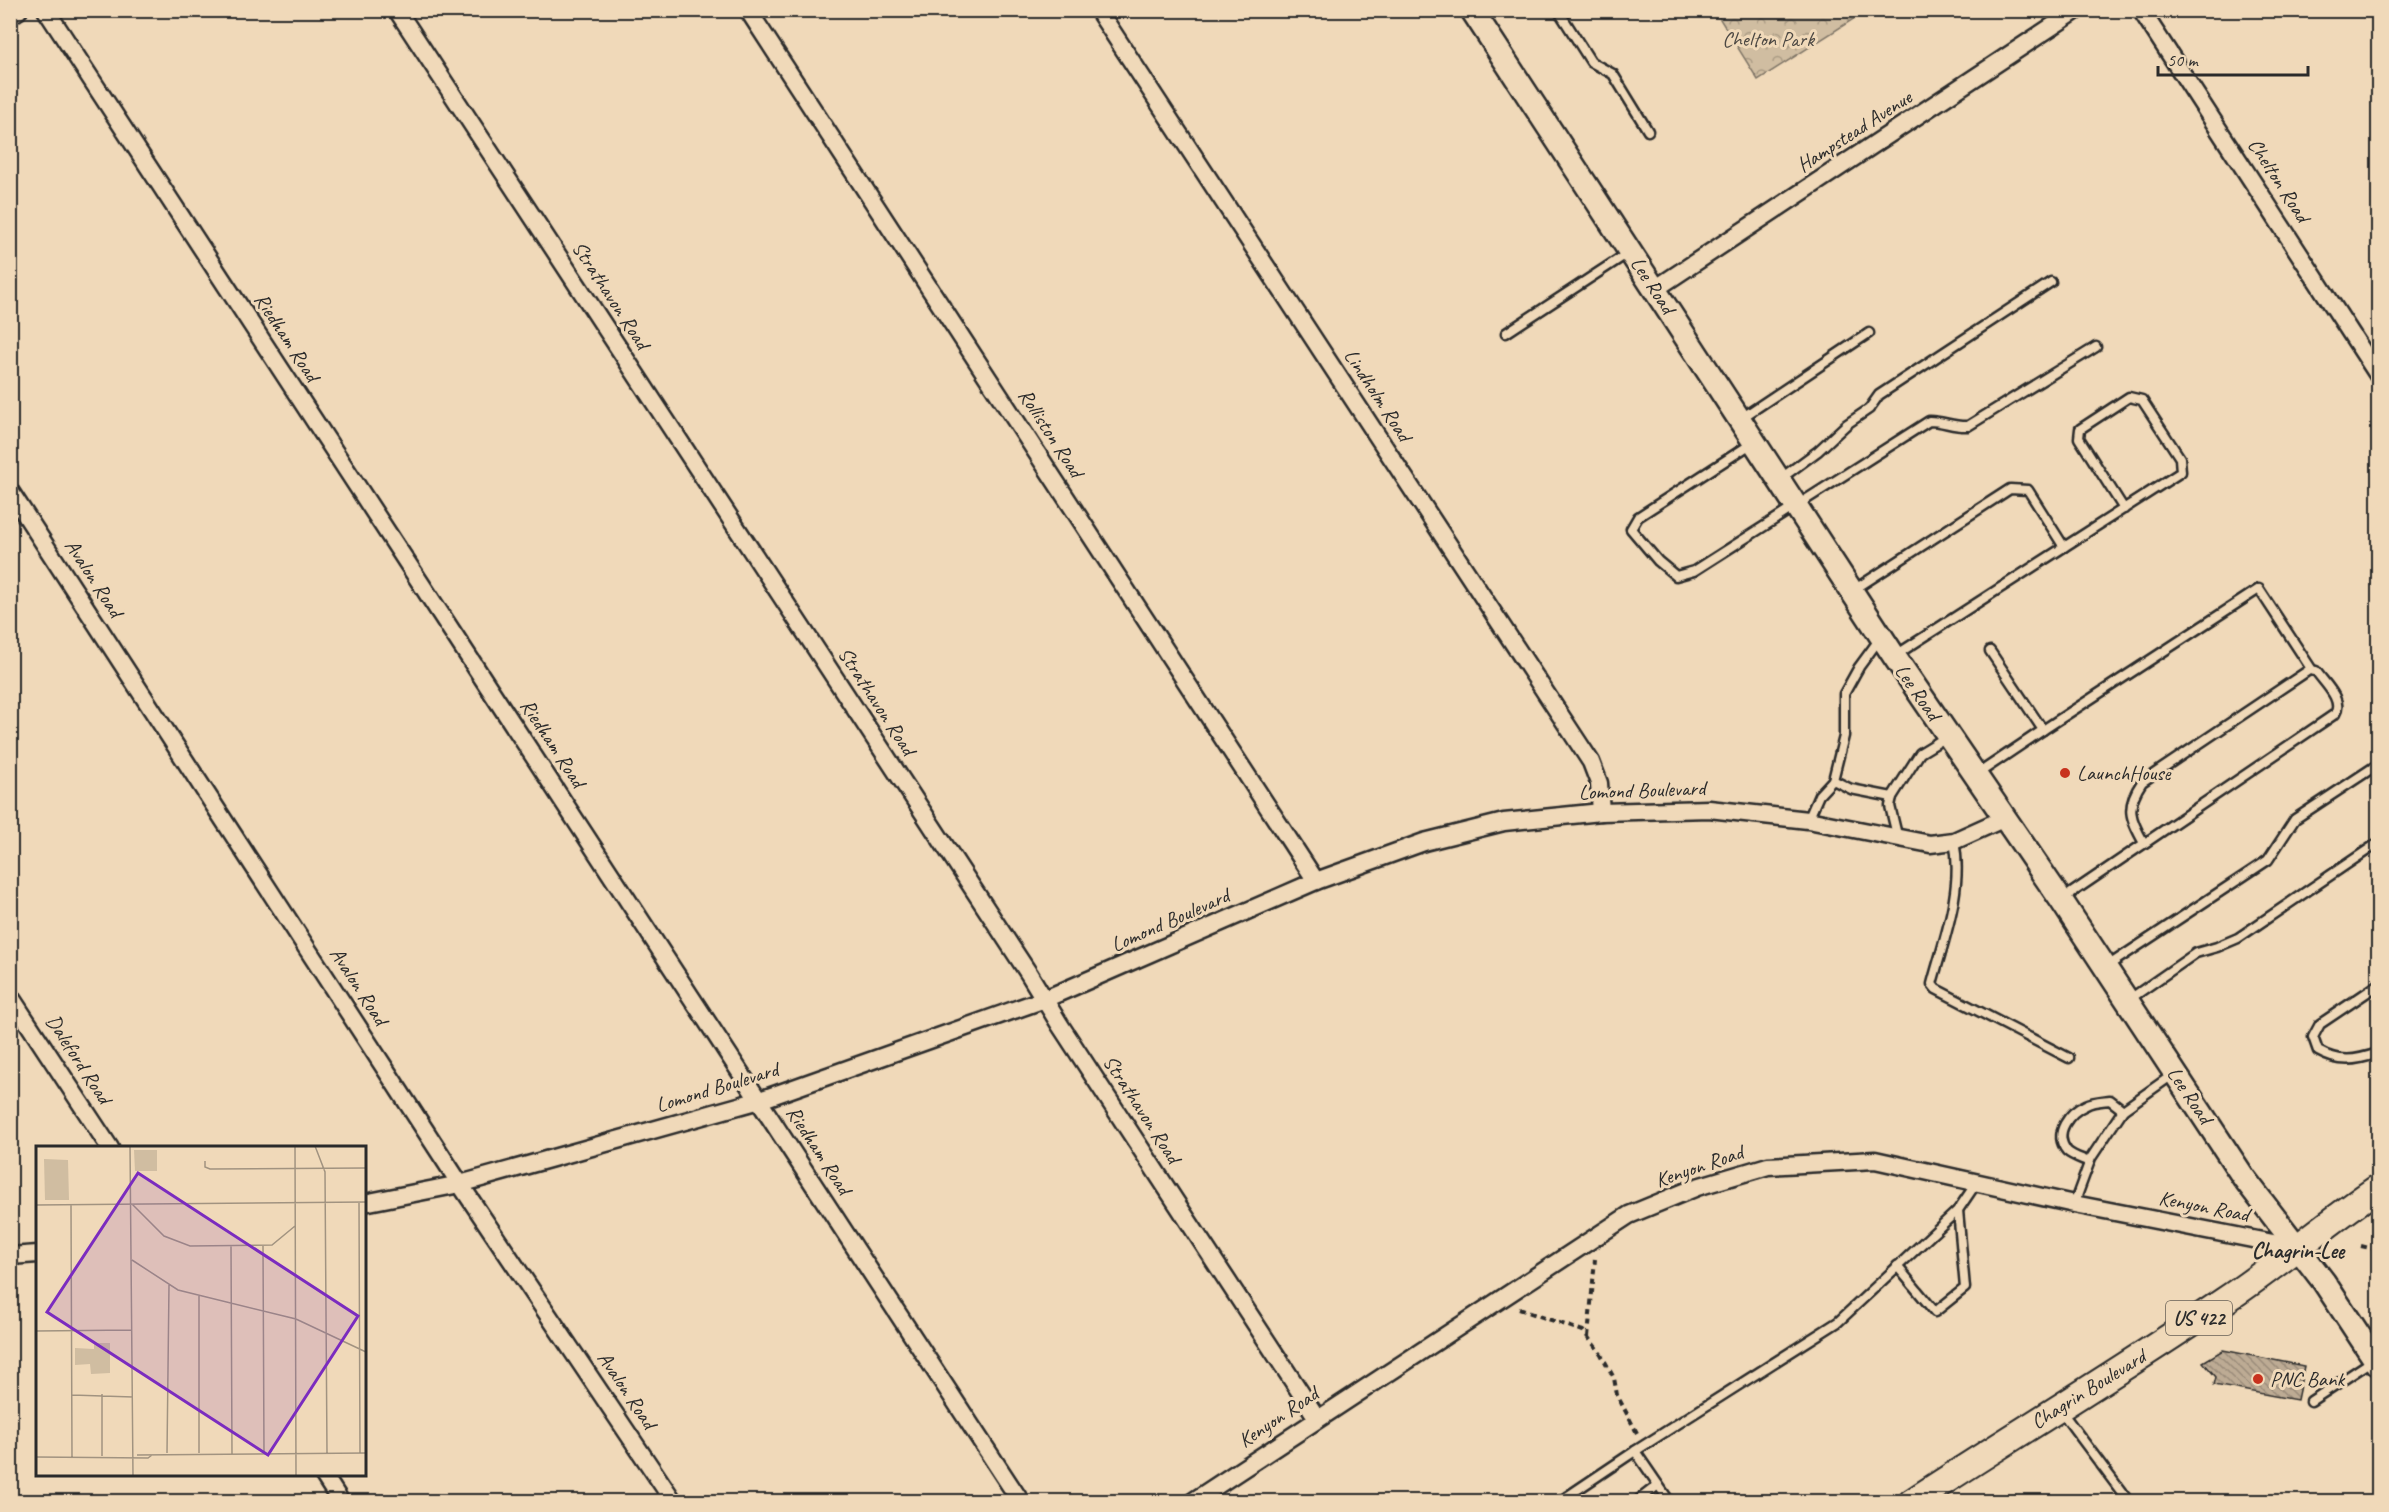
<svg xmlns="http://www.w3.org/2000/svg" width="2389" height="1512" font-family="Caveat,sans-serif">
  <defs>
    <pattern id="park-crowns" width="20" height="18" patternUnits="userSpaceOnUse" patternTransform="scale(1.5)"><rect width="20" height="18" fill="#d0bda1"/><path d="M2 6a3 3 0 1 1 6 0M12 15a3 3 0 1 1 6 0" fill="none" stroke="#a99a83"/></pattern>
    <pattern id="building-back-hatch" width="6" height="6" patternUnits="userSpaceOnUse" patternTransform="scale(1.5)"><rect width="6" height="6" fill="#bdab94"/><path d="M-1 5l2 2M0 0l6 6M5-1l2 2" fill="none" stroke="#9a8b79"/></pattern>
  </defs>
  <rect width="100%" height="100%" fill="#f0d9b9"/>
  <filter id="ink" filterUnits="userSpaceOnUse"><feTurbulence type="fractalNoise" baseFrequency=".0167" numOctaves="2"/><feDisplacementMap in="SourceGraphic" scale="12" xChannelSelector="R" yChannelSelector="G"/><feConvolveMatrix kernelMatrix="1 2 1 2 8 2 1 2 1" color-interpolation-filters="sRGB"/></filter>
  <g filter="url(#ink)">
    <!-- park -->
    <polygon fill="url(#park-crowns)" stroke="#7e7466" stroke-width="1.5" points="1715,11 1866,11 1758,80"/>
    <!-- building -->
    <polygon fill="url(#building-back-hatch)" stroke="#2b2b2b" stroke-width="1.5" points="2223,1350 2304,1366 2297,1400 2214,1385 2216,1377 2203,1362"/>
    <g fill="none" stroke-linecap="round" stroke-linejoin="round">
      <defs>
        <g id="lane">
          <polyline points="1558,10 1591,62 1613,74 1648,131"/>
          <polyline points="1506,333 1628,253"/>
          <polyline points="1740,419 1869,333"/>
          <path d="M 1754,442 L 1638,517 L 1631,529 L 1658,561 L 1676,576 L 1694,571 L 1929,421 C 1943,421 1954,427 1968,426 L 2096,347"/>
          <polyline points="1780,479 1818,451 1847,424 1869,409 1879,395 2051,282"/>
          <polyline points="2064,547 2181,472 2180,458 2142,400 2129,397 2080,429 2079,438 2124,509"/>
          <polyline points="1852,591 2010,489 2028,490 2064,547 1896,655"/>
          <polyline points="1881,637 1859,667 1844,694 1844,736 1833,780 1851,789 1892,797"/>
          <polyline points="2043,730 2259,589 2312,670"/>
          <polyline points="1976,775 2043,730 1990,651"/>
          <polyline points="1808,820 1819,795 1833,780"/>
          <polyline points="1898,839 1890,806 1892,797 1920,753 1948,736"/>
          <path d="M 1954,841 C 1964,888 1944,939 1932,984 L 1936,989 L 2069,1058"/>
          <path d="M 2061,900 L 2335,714 C 2344,700 2324,683 2316,671 L 2309,670 L 2142,782 C 2125,807 2130,819 2144,843"/>
          <polyline points="2106,967 2268,860 2295,819 2374,767"/>
          <path d="M 2378,985 L 2320,1024 L 2313,1037 L 2318,1051 C 2339,1063 2355,1061 2378,1053"/>
          <polyline points="2127,1001 2196,953 2217,947 2238,938 2378,843"/>
          <path d="M 2089,1162 C 2083,1159 2072,1156 2067,1151 C 2052,1133 2070,1112 2086,1105 C 2093,1101 2103,1101 2110,1100 L 2123,1110"/>
          <polyline points="2074,1204 2091,1158 2123,1110 2175,1073"/>
          <polyline points="1897,1266 1935,1312 1965,1288 1958,1210"/>
          <polyline points="2311,1401 2375,1359"/>
          <polyline points="2061,1411 2129,1502"/>
          <polyline points="1635,1451 1838,1322 1958,1210 1977,1182"/>
          <polyline points="1559,1502 1635,1451 1670,1502"/>
          <polyline points="1636,1502 1658,1485"/>
        </g>
        <g id="street">
          <polyline points="46,10 1021,1502"/>
          <polyline points="397,10 1029,974 1060,1025 1317,1418"/>
          <polyline points="748,10 1316,881"/>
          <polyline points="1098,10 1591,762 1599,783 1601,812"/>
          <polyline points="2141,10 2378,375"/>
          <polyline points="10,16 19,10"/>
          <polyline points="1655,289 2077,10"/>
          <polyline points="10,491 460,1184 674,1502"/>
          <polyline points="10,996 110,1148"/>
          <polyline points="364,1203 460,1184 760,1100 1045,999 1316,881 1424,842 1504,822 1601,812 1709,809 1808,820 1930,844 1954,841 2005,818"/>
          <polyline points="10,1256 38,1254"/>
          <polyline points="323,1474 341,1502"/>
          <polyline points="1192,1502 1629,1215 1697,1187 1768,1166 1875,1160 2074,1204 2298,1248"/>
        </g>
        <polyline id="secondary" points="1472,10 1894,656 2061,900 2244,1178 2324,1282 2378,1364"/>
        <path id="primary" d="M 1912,1502 C 2016,1434 2121,1371 2224,1301 C 2277,1266 2325,1224 2378,1188"/>
      </defs>
      <!-- lane casing -->
      <use href="#lane" stroke="#2b2b2b" stroke-width="13"/>
      <!-- street casing -->
      <use href="#street" stroke="#2b2b2b" stroke-width="21"/>
      <!-- secondary casing -->
      <use href="#secondary" stroke="#2b2b2b" stroke-width="27"/>
      <!-- primary casing -->
      <use href="#primary" stroke="#2b2b2b" stroke-width="30"/>
      <!-- path -->
      <g stroke="#2b2b2b" stroke-width="4" stroke-dasharray="6 4.5" stroke-linecap="butt">
        <polyline points="2361,1246 2378,1250"/>
        <polyline points="2378,1248 2378,1257"/>
        <polyline points="1519,1309 1583,1331 1601,1354 1614,1378 1617,1395 1637,1433"/>
        <polyline points="1588,1337 1595,1259"/>
      </g>
      <!-- lane -->
      <use href="#lane" stroke="#f0d9b9" stroke-width="8"/>
      <!-- street -->
      <use href="#street" stroke="#f0d9b9" stroke-width="16"/>
      <!-- secondary -->
      <use href="#secondary" stroke="#f0d9b9" stroke-width="22"/>
      <!-- primary -->
      <use href="#primary" stroke="#f0d9b9" stroke-width="26"/>
    </g>
  </g>
  <!-- markers -->
  <g fill="#c8321e" stroke="#f0d9b9" stroke-width="2">
    <circle cx="2065" cy="773" r="6"/>
    <circle cx="2258" cy="1379" r="6"/>
  </g>
  <g text-anchor="middle" stroke-width="6" stroke-linejoin="round" paint-order="stroke">
    <!-- shield labels -->
    <rect fill="#f0d9b9" stroke="#665f56" stroke-width="1.5" x="2166" y="1301" width="66" height="34" rx="4.5"/>
    <g font-size="20" font-weight="bold" fill="#2b2b2b">
      <text x="2199" y="1325">US 422</text>
    </g>
    <!-- park labels -->
    <g font-size="21" fill="#4c4843" stroke="#f0d9b9">
      <text x="1768" y="46">Chelton Park</text>
    </g>
    <!-- street labels -->
    <g font-size="21" fill="#2b2b2b" stroke="#f0d9b9">
      <text transform="translate(1854 131) rotate(-33)" y="7">Hampstead Avenue</text>
      <text transform="translate(2279 180) rotate(57)" y="7">Chelton Road</text>
      <text transform="translate(1653 285) rotate(57)" y="7">Lee Road</text>
      <text transform="translate(611 295) rotate(57)" y="7">Strathavon Road</text>
      <text transform="translate(287 337) rotate(57)" y="7">Riedham Road</text>
      <text transform="translate(1378 395) rotate(57)" y="7">Lindholm Road</text>
      <text transform="translate(1051 433) rotate(57)" y="7">Rolliston Road</text>
      <text transform="translate(94 578) rotate(57)" y="7">Avalon Road</text>
      <text transform="translate(1918 692) rotate(55)" y="7">Lee Road</text>
      <text transform="translate(877 701) rotate(57)" y="7">Strathavon Road</text>
      <text transform="translate(553 743) rotate(57)" y="7">Riedham Road</text>
      <text transform="translate(1642 790) rotate(-2)" y="7">Lomond Boulevard</text>
      <text transform="translate(1170 920) rotate(-24)" y="7">Lomond Boulevard</text>
      <text transform="translate(359 986) rotate(57)" y="7">Avalon Road</text>
      <text transform="translate(79 1059) rotate(57)" y="7">Daleford Road</text>
      <text transform="translate(717 1087) rotate(-17)" y="7">Lomond Boulevard</text>
      <text transform="translate(2190 1095) rotate(56)" y="7">Lee Road</text>
      <text transform="translate(1142 1109) rotate(57)" y="7">Strathavon Road</text>
      <text transform="translate(819 1150) rotate(57)" y="7">Riedham Road</text>
      <text transform="translate(1699 1166) rotate(-19)" y="7">Kenyon Road</text>
      <text transform="translate(2204 1206) rotate(11)" y="7">Kenyon Road</text>
      <text transform="translate(2088 1389) rotate(-32)" y="7">Chagrin Boulevard</text>
      <text transform="translate(627 1390) rotate(56)" y="7">Avalon Road</text>
      <text transform="translate(1278 1417) rotate(-34)" y="7">Kenyon Road</text>
    </g>
    <!-- poi labels -->
    <g font-size="21" fill="#2b2b2b" stroke="#f0d9b9" text-anchor="start">
      <text x="2077" y="780">LaunchHouse</text>
      <text x="2270" y="1386">PNC Bank</text>
    </g>
    <!-- neighbourhood labels -->
    <g font-size="22" font-weight="bold" fill="#2b2b2b" stroke="#f0d9b9">
      <text x="2298" y="1258">Chagrin-Lee</text>
    </g>
  </g>
  <!-- overview -->
  <g transform="translate(36 1146)">
    <rect width="330" height="330" fill="#f0d9b9"/>
    <path d="M 8,13 L 32,14 L 33,54 L 9,54 Z" fill="#d0bda1"/>
    <path d="M 98,4 L 121,4 L 121,25 L 99,25 Z" fill="#d0bda1"/>
    <path d="M 58,197 L 74,197 L 74,227 L 55,228 L 54,218 L 39,219 L 39,202 L 58,203 Z" fill="#d0bda1"/>
    <path fill="none" stroke="#a19380" stroke-width="1.5" d="M 94,0 L 97,330M 259,0 L 260,330M 279,0 L 289,26 L 291,307M 169,15 L 169,21 L 174,23 L 330,22M 323,56 L 324,307M 96,58 L 128,90 L 154,100 L 236,99 L 259,80M 0,59 L 330,56M 35,59 L 36,311M 227,99 L 228,307M 195,100 L 196,308M 96,114 L 142,144 L 260,173 L 330,206M 163,149 L 163,307M 0,185 L 96,184M 66,248 L 66,310M 36,249 L 97,251M 131,307 L 133,139M 101,309 L 330,307M 0,311 L 112,312 L 116,309"/>
    <path fill="#7b2cbf" fill-opacity="0.15" stroke="#7b2cbf" stroke-width="3" d="M 102,27 L 322,170 L 232,309 L 11,166 Z"/>
    <rect width="330" height="330" fill="none" stroke="#2b2b2b" stroke-width="3"/>
  </g>
  <!-- margin -->
  <rect width="2389" height="1512" fill="none" stroke="#f0d9b9" stroke-width="36"/>
  <rect x="18" y="18" width="2353" height="1476" fill="none" stroke="#2b2b2b" stroke-width="2" filter="url(#ink)"/>
  <!-- scale -->
  <path d="M2158 66v9h150v-9" fill="none" stroke="#2b2b2b" stroke-width="3"/>
  <text x="2167" y="66" font-size="18" fill="#2b2b2b" stroke="#f0d9b9" stroke-width="4.5" paint-order="stroke">50 m</text>
</svg>
